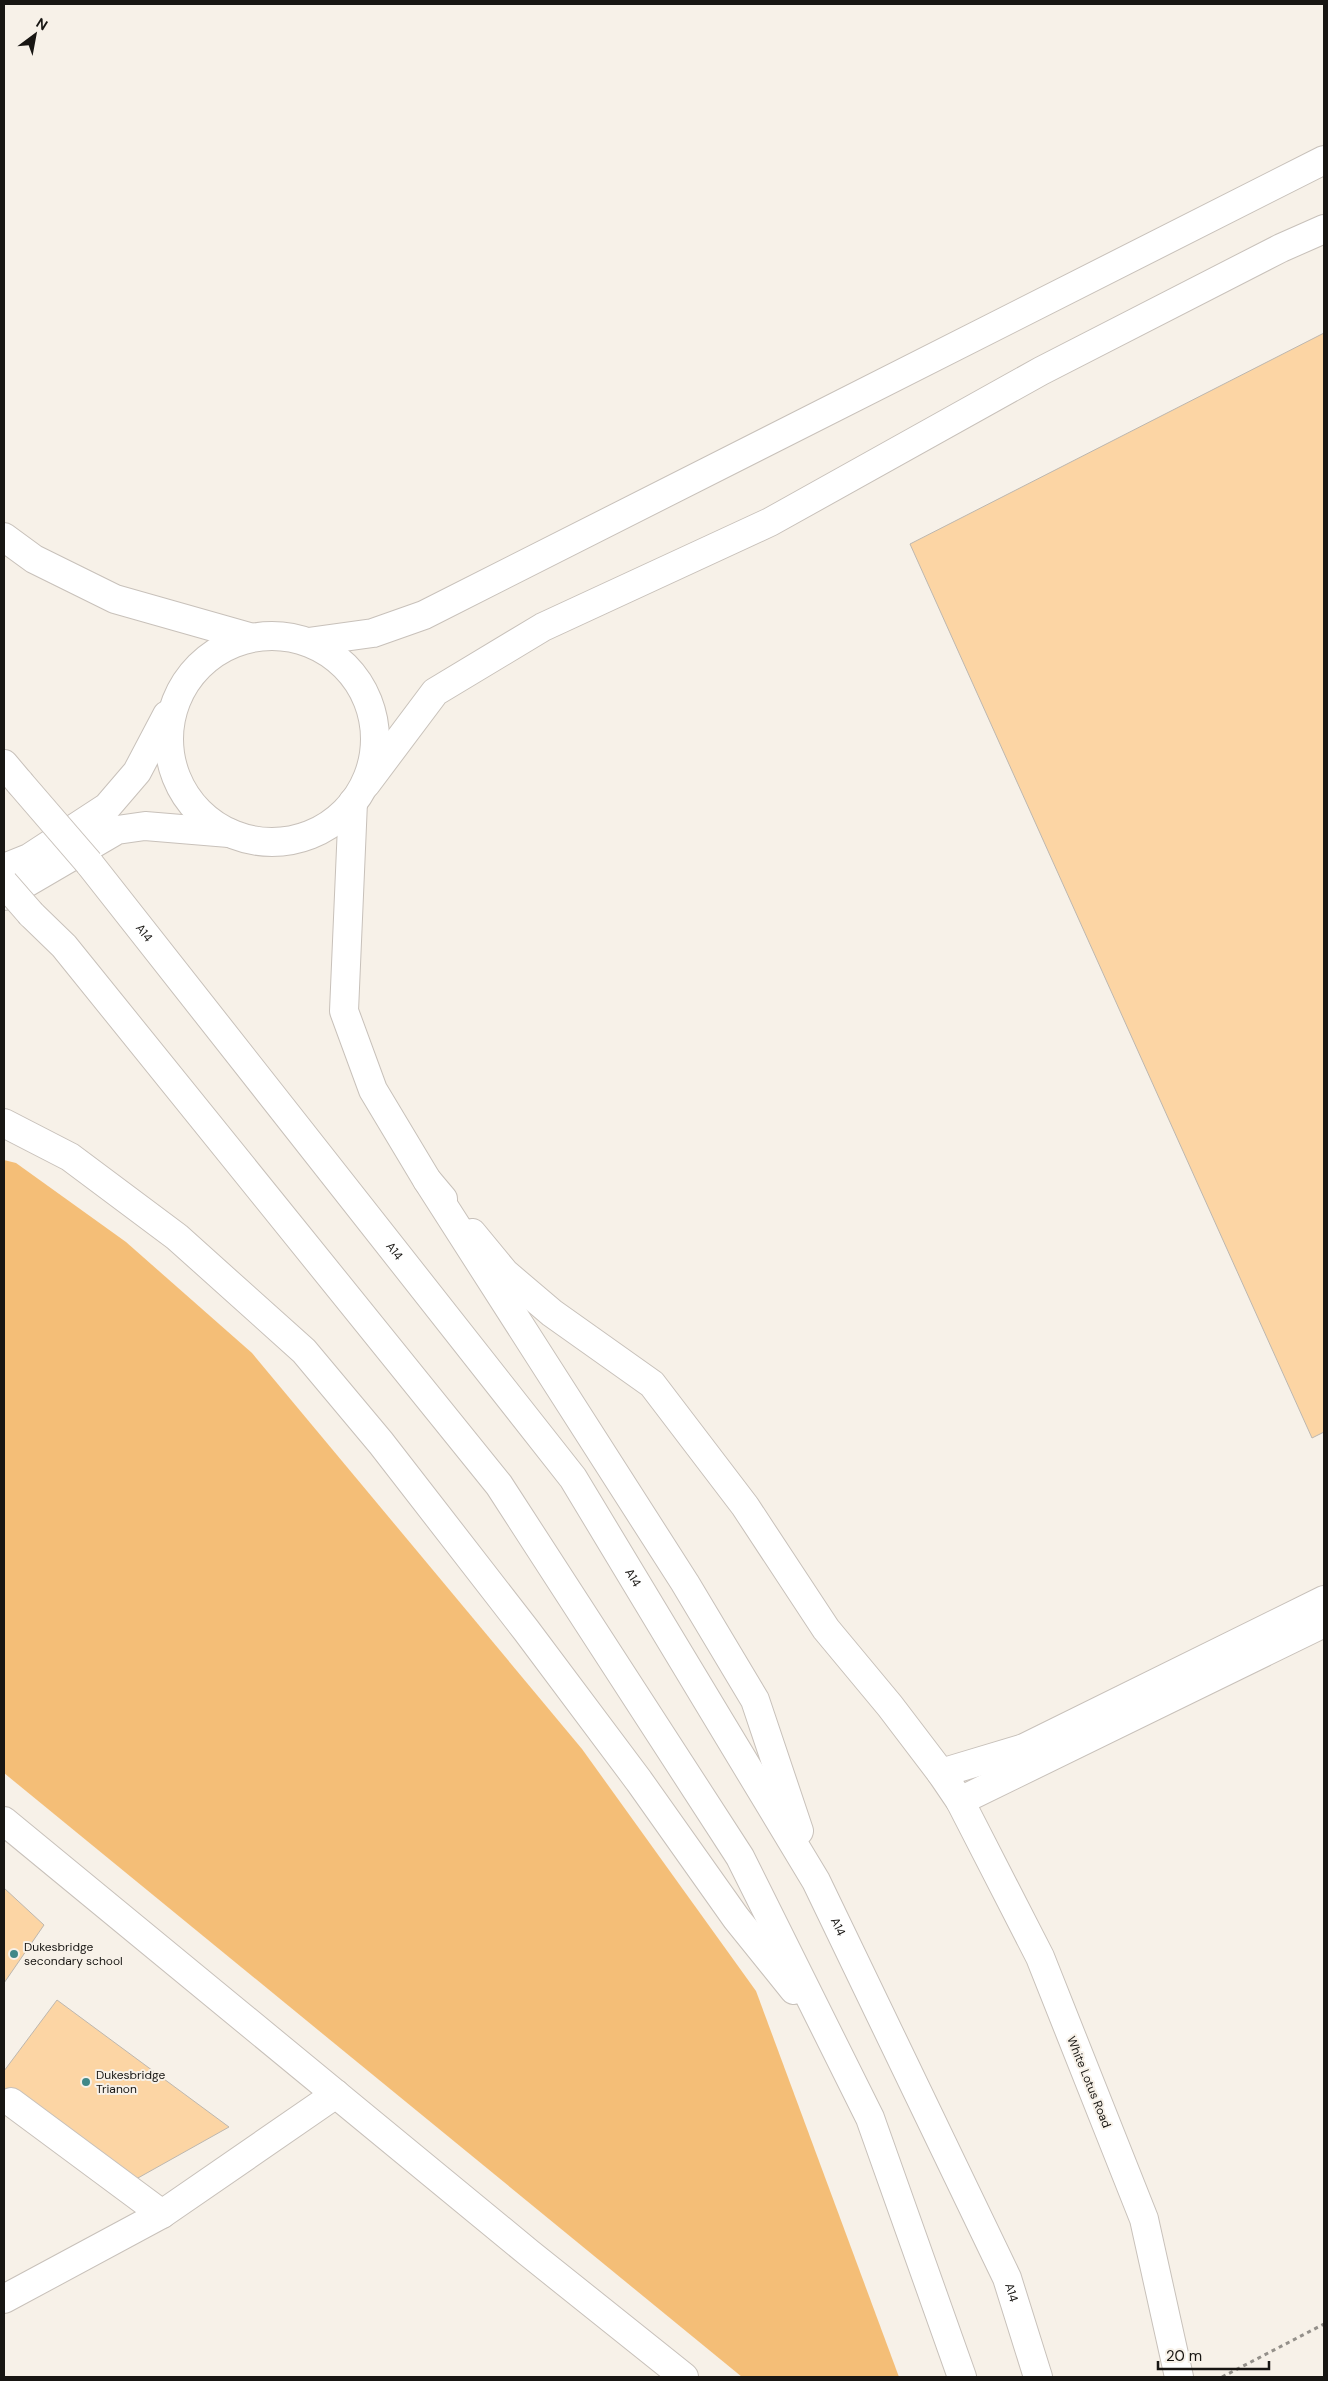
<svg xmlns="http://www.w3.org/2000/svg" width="1328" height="2381" font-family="'DM Sans',sans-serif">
  <rect width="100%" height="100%" fill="#f7f1e8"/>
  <!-- green -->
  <polygon fill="#f4be77" points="4,1160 16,1163 126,1242 252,1353 582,1749 756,1991 899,2377 742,2377 4,1773"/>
  <!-- building -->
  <g fill="#fcd5a4" stroke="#bdb7af">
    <polygon points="1324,333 1324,1432 1312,1438 910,544"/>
    <polygon points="4,1888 44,1925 4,1983"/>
    <polygon points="57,2000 229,2127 129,2183 4,2092 4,2071"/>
  </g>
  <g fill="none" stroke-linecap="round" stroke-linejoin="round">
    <defs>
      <g id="minor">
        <circle cx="272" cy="739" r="103"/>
        <polyline points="308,642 373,633 424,615 1324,160"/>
        <polyline points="366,784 435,692 543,627 770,522 1041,371 1281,248 1324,229"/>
        <polyline points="353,802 344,1011 373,1090 427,1180 443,1199"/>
        <polyline points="4,868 29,858 107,807 137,772 167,715"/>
        <polyline points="4,896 117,830 145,826 229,833"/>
        <polyline points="472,1233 505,1273 552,1313 652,1384 745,1506 826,1629 890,1706 941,1773"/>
        <polyline points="960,1801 1324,1623"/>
        <polyline points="4,1821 529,2253 684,2377"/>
        <polyline points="11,2102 162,2214"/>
        <polyline points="4,2299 162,2214 336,2094"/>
        <polyline points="1179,2377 1144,2219 1040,1957 960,1801 941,1773 1024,1748 1324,1600"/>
      </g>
      <g id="major">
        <polyline points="4,537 34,559 115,599 249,637"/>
        <polyline points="4,764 20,783"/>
        <path id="s1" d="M 89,863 L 573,1478 L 816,1881 L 1007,2278 L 1038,2377"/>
        <polyline points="31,914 64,946 499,1485 740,1857 870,2118 962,2377"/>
        <polyline points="4,1123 70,1157 177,1237 304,1351 381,1443 526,1630 639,1781 736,1918 794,1990"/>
        <polyline points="427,1180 685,1583 755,1700 799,1831"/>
      </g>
    </defs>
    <!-- minor casing -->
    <use href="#minor" stroke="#c8c1ba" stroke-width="30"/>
    <!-- major casing -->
    <use href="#major" stroke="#c8c1ba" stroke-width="30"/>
    <!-- path -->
    <polyline stroke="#94908a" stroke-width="3" stroke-dasharray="4 4" stroke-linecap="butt" points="1222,2377 1324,2324"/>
    <!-- minor -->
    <use href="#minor" stroke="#fff" stroke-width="28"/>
    <!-- major -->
    <use href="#major" stroke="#fff" stroke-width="28"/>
    <defs>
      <g id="major-bridge">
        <polyline points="20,783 89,863"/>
        <polyline points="4,883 31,914"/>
      </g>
    </defs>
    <!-- major-bridge casing -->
    <use href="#major-bridge" stroke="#c8c1ba" stroke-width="30" stroke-linecap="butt"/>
    <!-- major-bridge -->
    <use href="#major-bridge" stroke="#fff" stroke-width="28"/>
  </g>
  <!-- markers -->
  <g fill="#408888" stroke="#f7f1e8" stroke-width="2">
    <circle cx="14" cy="1954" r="5"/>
    <circle cx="86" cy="2082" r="5"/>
  </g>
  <g text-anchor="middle" stroke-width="4" stroke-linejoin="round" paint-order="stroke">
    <!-- street labels -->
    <g font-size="12" fill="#181613" stroke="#f7f1e8">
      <text dy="4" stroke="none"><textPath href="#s1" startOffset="89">A14</textPath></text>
      <text dy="4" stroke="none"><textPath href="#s1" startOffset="494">A14</textPath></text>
      <text dy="4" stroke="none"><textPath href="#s1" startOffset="899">A14</textPath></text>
      <text dy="4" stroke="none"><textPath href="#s1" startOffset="1304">A14</textPath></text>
      <text transform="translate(1089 2082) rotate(68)" y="4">White Lotus Road</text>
      <text dy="4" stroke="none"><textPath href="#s1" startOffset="1709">A14</textPath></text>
    </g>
    <!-- poi labels -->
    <g font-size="12" fill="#181613" stroke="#f7f1e8" text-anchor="start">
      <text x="24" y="1951">Dukesbridge<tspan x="24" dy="14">secondary school</tspan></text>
      <text x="96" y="2079">Dukesbridge<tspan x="96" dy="14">Trianon</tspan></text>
    </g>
  </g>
  <!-- border -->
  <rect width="1328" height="2381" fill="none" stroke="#181613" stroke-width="10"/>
  <!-- north arrow -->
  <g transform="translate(35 35) rotate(32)" stroke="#f7f1e8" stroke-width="4" paint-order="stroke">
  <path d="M0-4L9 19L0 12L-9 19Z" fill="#181613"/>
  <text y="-8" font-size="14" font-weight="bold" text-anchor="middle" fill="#181613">N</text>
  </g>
  <!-- scale -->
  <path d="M1158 2361v8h111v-8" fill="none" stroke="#181613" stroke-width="2.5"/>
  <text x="1166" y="2361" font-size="15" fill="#181613" stroke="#f7f1e8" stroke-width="4" paint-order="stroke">20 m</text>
</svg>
